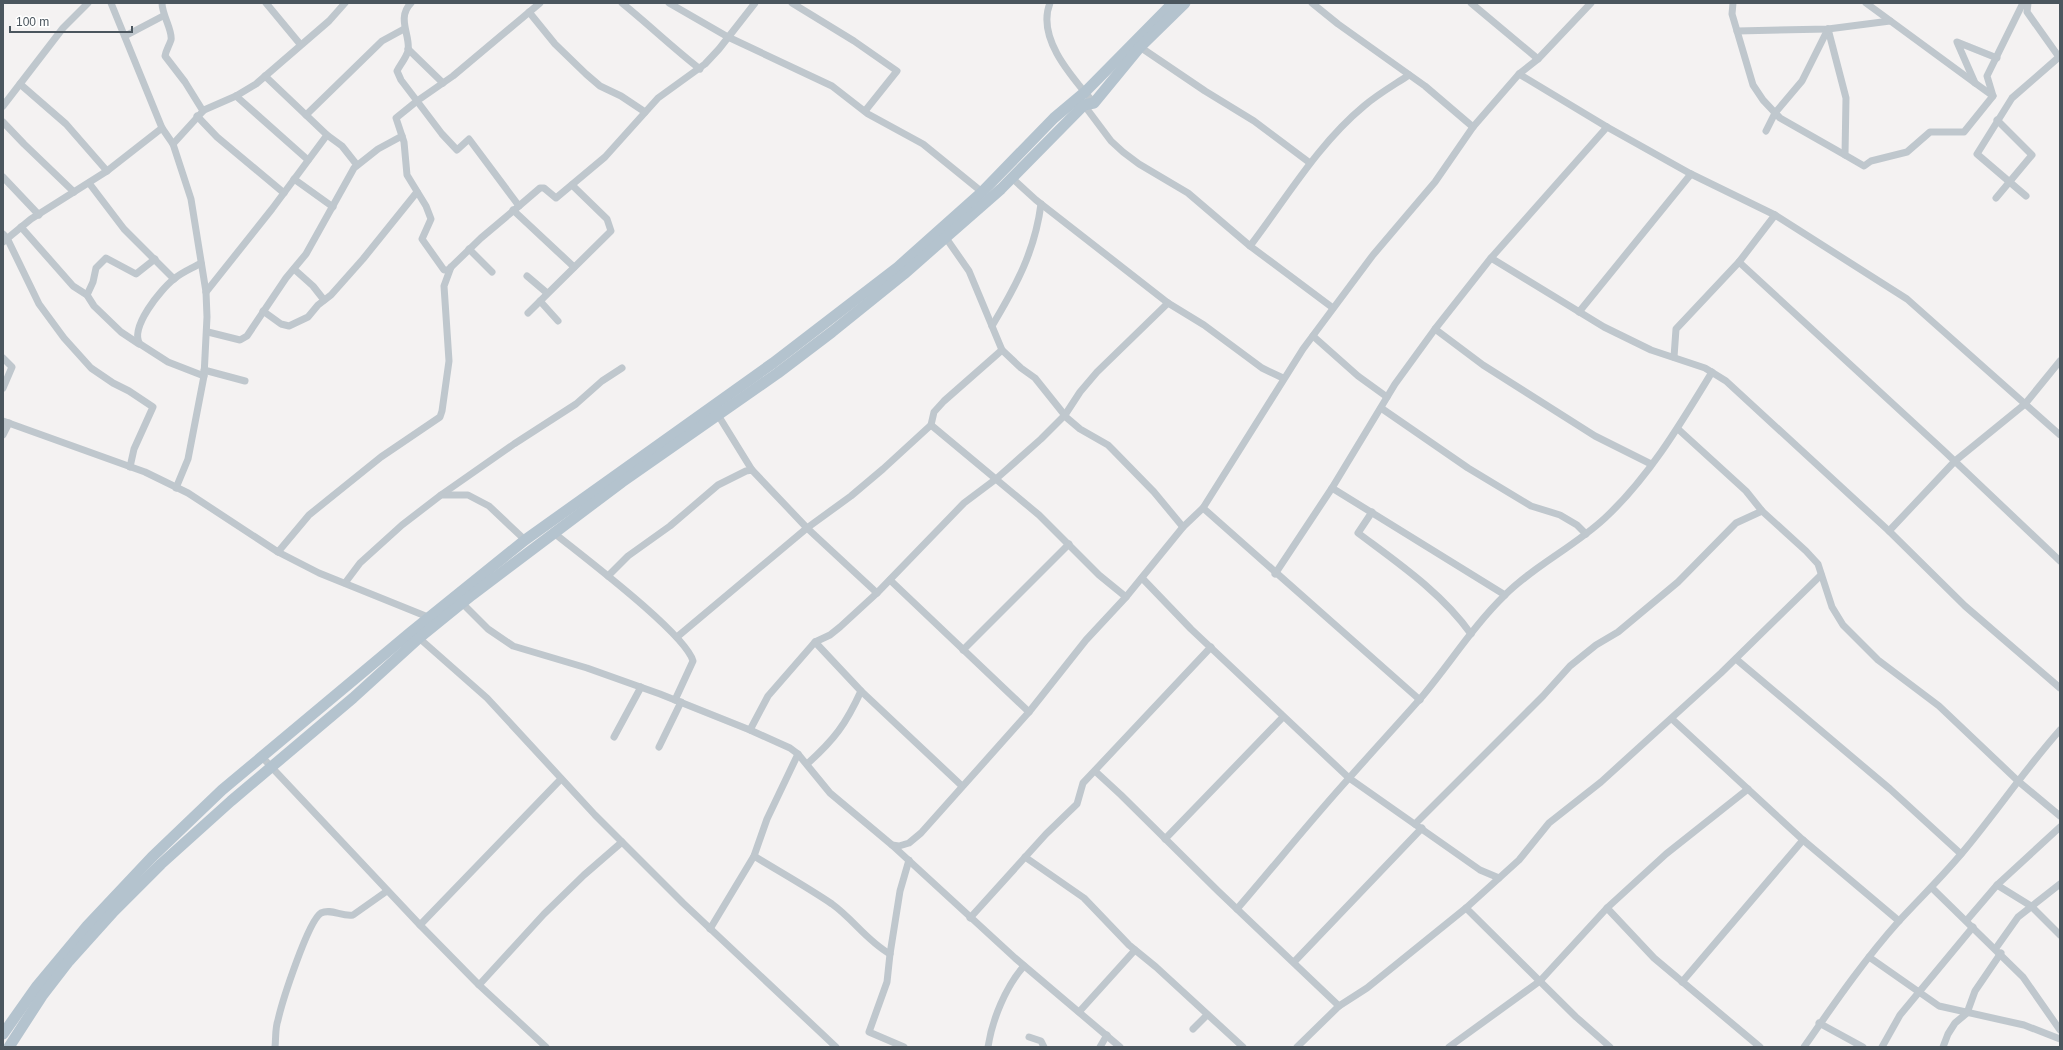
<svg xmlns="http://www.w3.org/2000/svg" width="2063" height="1050" font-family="Helvetica,sans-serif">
  <rect width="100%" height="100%" fill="#f4f2f2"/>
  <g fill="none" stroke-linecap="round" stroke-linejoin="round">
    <!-- minor -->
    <g stroke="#bfc7cd" stroke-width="7">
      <polyline points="111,3 162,128 173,144 191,199 206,292 207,317 204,376 188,459 176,488"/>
      <path d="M 162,3 C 162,15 173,31 171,40 C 169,46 166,50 165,56 L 185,82 L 203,111"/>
      <polyline points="266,3 300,44"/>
      <path d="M 411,3 C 396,18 411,36 408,51 C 406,58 400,65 397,71 L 401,80 L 417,101 L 396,118 L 404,142 L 407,175 L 426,206 L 431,219 L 422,239 L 444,270 L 448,270 L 481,238 L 519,206"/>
      <polyline points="540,3 453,76 417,101 442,134 457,150 469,139 519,206 540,188 544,188 556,198 605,157 658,98 705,64 719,49 755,3"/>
      <path d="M 622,3 C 648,24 673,48 700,69"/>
      <polyline points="669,3 728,37 832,86 868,114 923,144 982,192"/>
      <polyline points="792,3 854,41 897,71 865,111"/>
      <path d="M 1050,3 C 1036,38 1072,77 1094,103"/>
      <polyline points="1312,3 1338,24 1425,86 1473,127"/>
      <polyline points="1471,3 1538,59"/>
      <polyline points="1733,3 1732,14 1753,85 1763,100 1780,118 1845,155"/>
      <polyline points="1866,3 1975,83"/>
      <polyline points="529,12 555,44 586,74 600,86 621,96 645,112"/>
      <polyline points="1828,29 1846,98 1845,155 1864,166 1871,161 1907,152 1930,132 1964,132 1993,96 1987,76 2023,3"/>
      <polyline points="1737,31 1828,29 1890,21"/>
      <polyline points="125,36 163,16"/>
      <polyline points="1140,47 1205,91 1254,121 1310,163"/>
      <polyline points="408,49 443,83"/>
      <polyline points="1519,74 1607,127 1691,174 1775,215 1907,299 2060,435"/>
      <polyline points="265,76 327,135 342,146 357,165"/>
      <polyline points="20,84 66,124 107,171"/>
      <polyline points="236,96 308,160"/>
      <polyline points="1993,96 1975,83 1957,42 1997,58"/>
      <polyline points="1084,105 1111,141 1123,152 1139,164 1188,193 1250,246 1333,308"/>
      <polyline points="3,106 63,28 88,3"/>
      <polyline points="306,115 382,41 404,29"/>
      <polyline points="197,116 217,137 284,193"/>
      <polyline points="3,122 24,144 74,192"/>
      <polyline points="1766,131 1775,113 1802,81 1828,29"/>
      <polyline points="173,144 204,110 236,96 256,84 329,21 345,3"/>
      <polyline points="3,177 39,215"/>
      <polyline points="1012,178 1036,200 1168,303 1204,325 1262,368 1283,378"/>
      <polyline points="294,179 333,207"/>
      <polyline points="89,183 124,229 174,279"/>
      <polyline points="2026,196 1977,154 2012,98 2059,57 2027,12 2028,3"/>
      <polyline points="1996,198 2032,155 1997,120"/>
      <polyline points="513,210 574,267"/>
      <polyline points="1775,215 1739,262 1943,450 2060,561"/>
      <polyline points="21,227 73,286 87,295 94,306 121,332 139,344"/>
      <polyline points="3,234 7,238 39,304 64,338 91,368 113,383 129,391 153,407 134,449 130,467"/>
      <polyline points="946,238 969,271 1002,350 1021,368 1035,378 1067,418 1080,429 1108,445 1113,450 1154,492 1183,527"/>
      <polyline points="3,242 31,219 107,171 162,128"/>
      <path d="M 1250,246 C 1286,199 1318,144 1364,106 C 1378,94 1394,85 1409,75"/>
      <polyline points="469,249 492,272"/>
      <polyline points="1491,258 1604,327 1651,350 1705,368 1726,381 1889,531 1965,606 2060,688"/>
      <path d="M 201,263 C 193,268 182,272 174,279 C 161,289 129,328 140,344 L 168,362 L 204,376"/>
      <polyline points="294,269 313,286 324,300"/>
      <polyline points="527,276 547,293"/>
      <polyline points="206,292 272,209 327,135"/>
      <polyline points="87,295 93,282 96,268 106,258 136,274 155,259"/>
      <polyline points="540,301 558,321"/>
      <polyline points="263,311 281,324 289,326 308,317 318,305 331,295 363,259 417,192"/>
      <polyline points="1579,312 1691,174"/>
      <polyline points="528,313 611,231 607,219 572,185"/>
      <path d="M 992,326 C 1016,286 1035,251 1041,204"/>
      <polyline points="1435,329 1483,365 1595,436 1651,464"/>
      <polyline points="208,332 240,340 247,336 286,278 306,254 354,168 378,149 402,136"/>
      <polyline points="1313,336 1358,376 1387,397"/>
      <polyline points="1674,357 1676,329 1739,262"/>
      <polyline points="3,358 12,367 3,388"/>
      <polyline points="204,370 245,381"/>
      <polyline points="1381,408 1468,468 1531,506 1560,515 1577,525 1586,534"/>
      <polyline points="718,415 752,470"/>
      <polyline points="3,421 145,472 188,493 278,552 319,573 428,617"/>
      <polyline points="931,425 1039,515 1099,575 1126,597"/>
      <polyline points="1678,429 1746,491 1762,511 1806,551 1818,564 1832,607 1843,625 1878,660 1939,706 2018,781 2060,816"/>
      <polyline points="3,435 9,423"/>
      <polyline points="1332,488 1505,595"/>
      <polyline points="441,495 514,444 576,404 602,381 622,368"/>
      <polyline points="1203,508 1420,700"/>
      <path d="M 1372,512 L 1358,533 C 1398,563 1442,593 1471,634"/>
      <polyline points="1889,531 1955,461 2025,404 2060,361"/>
      <path d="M 554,533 C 581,555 685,633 693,661 L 675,700"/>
      <polyline points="278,552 309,515 381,457 440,417 442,411 449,361 444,286 451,267"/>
      <polyline points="1275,574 1332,488 1395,384 1435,329 1491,258 1607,127"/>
      <polyline points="608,576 628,556 670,526 718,485 746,471 752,470 807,528 877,593"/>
      <polyline points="1142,578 1191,629 1349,778 1480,870 1499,878"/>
      <polyline points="890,580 1029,712"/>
      <polyline points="345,583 360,563 402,525 441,495 468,495 489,506 525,540"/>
      <polyline points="462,603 488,629 513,646 587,668 660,694 750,730 790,748 798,754 830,793 892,845 899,846 909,843 921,833 1029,712 1086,640 1126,597 1183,527 1203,508 1303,349 1373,255 1435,182 1473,127 1519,74 1538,59 1591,3"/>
      <polyline points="677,637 807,528 851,496 883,469 931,425 934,412 944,401 1002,350"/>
      <polyline points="419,638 487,698 595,815 683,903 836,1047"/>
      <polyline points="963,650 1069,544"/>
      <polyline points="1736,659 1890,789 1961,854"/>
      <polyline points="861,691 962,786"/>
      <polyline points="1672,719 1803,840 1899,921"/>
      <polyline points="750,730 768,696 815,642"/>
      <polyline points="614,737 641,687"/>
      <polyline points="659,747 681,702"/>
      <polyline points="262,757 420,925 479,985 546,1047"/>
      <path d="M 807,764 C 834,740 846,724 861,691 L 815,642 L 830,635 L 840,627 L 877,593 L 964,503 L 996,479 L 1041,439 L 1065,415 L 1080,392 L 1097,372 L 1168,303"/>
      <polyline points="1095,771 1121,795 1218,891 1339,1006"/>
      <polyline points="1415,824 1543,696 1570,666 1596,645 1618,632 1678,582 1736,523 1762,511"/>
      <polyline points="1165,839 1283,717"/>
      <polyline points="892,845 1015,958 1120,1047"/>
      <path d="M 754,856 C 780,872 807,887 832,904 C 853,919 867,941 890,954"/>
      <polyline points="1025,857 1084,898 1129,945 1156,967 1243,1047"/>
      <polyline points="1997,885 2031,906 2060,935"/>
      <polyline points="1932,888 2023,977 2060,1030"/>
      <polyline points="1466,908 1576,1017 1610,1047"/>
      <polyline points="1607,908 1654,958 1760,1047"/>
      <path d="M 1237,909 C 1275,865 1311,820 1350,777 C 1373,751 1397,725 1420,699 C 1449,665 1473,626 1505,595 C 1535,565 1574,547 1605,518 C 1649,477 1681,423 1712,372"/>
      <polyline points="970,918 1046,834 1077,804 1083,783 1211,647"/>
      <polyline points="1967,920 1997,885 2060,827"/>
      <polyline points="420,925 561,779"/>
      <polyline points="710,929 754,856 767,819 798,754"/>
      <polyline points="1996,948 2018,917 2060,884"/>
      <polyline points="1869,957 1939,1006 2024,1025 2060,1039"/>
      <polyline points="1294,962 1422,828"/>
      <polyline points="1682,982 1803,840"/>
      <polyline points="479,985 544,914 584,875 622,842"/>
      <polyline points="1079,1012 1135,950"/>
      <polyline points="1819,1023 1863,1047"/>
      <polyline points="1193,1029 1207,1015"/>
      <polyline points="1029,1037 1041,1041 1044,1047"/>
      <path d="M 275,1047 C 276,1038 275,1028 278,1020 C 282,1002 308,921 321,913 C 331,908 342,917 353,915 L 387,891"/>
      <polyline points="904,1047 869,1032 887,982 890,954 900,891 909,860"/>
      <path d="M 988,1047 C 992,1020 1006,986 1024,966"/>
      <polyline points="1100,1047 1107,1035"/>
      <polyline points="1297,1047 1339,1006 1367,988 1466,908 1519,860 1549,823 1601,782 1721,673 1821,575"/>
      <polyline points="1449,1047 1540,981 1607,908 1666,854 1748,789"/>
      <path d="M 1804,1047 C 1834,1004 1864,960 1899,921 C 1922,896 1946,873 1967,847 C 1999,808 2027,767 2060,730"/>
      <polyline points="1882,1047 1900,1015 1973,927"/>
      <polyline points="1943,1047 1948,1034 1955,1023 1967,1013 1975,991 2001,953"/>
    </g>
    <!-- primary -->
    <g stroke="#b4c3ce" stroke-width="11">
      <polyline points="3,1034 37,986 87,926 152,857 222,790 411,632 525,540 773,363 898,267 982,192 1054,118 1085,92 1173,3"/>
      <polyline points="9,1047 42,996 69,961 114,911 161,864 231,801 353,698 419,638 472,595 622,482 778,373 832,332 904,274 1001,189 1084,105 1094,103 1140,47 1185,3"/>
    </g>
  </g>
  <!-- border -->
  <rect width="2063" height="1050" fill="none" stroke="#4b565e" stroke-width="8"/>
  <!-- scale -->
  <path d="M10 26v6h122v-6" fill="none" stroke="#4b565e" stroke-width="2"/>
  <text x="16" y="26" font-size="12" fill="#4b565e" stroke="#ffffff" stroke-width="3" paint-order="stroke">100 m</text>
</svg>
